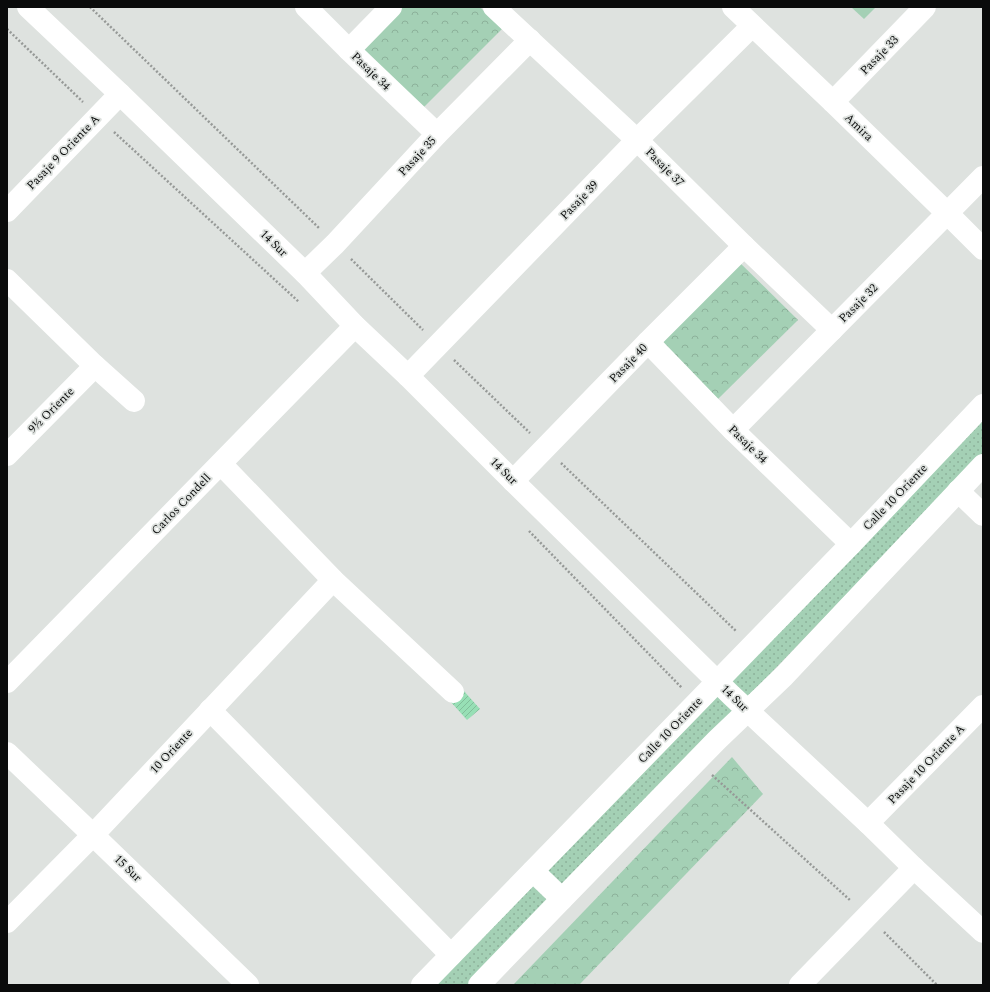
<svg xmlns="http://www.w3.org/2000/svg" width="990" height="992" font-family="Spectral,serif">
  <defs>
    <pattern id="grass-dots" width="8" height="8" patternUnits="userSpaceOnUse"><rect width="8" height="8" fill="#a4d0b5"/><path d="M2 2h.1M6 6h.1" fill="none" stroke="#8cb19a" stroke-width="1.8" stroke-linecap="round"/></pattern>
    <pattern id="park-crowns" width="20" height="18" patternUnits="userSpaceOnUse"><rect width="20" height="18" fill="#a4d0b5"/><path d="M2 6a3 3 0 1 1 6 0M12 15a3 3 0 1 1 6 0" fill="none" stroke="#8cb19a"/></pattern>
    <pattern id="building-hatch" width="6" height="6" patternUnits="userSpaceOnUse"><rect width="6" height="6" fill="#97dfb5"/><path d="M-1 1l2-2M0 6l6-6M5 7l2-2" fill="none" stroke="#81be9a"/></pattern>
  </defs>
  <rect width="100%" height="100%" fill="#dee2df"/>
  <!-- grass -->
  <polygon fill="url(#grass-dots)" points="983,410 983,453 470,985 432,985"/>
  <!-- park -->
  <g fill="url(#park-crowns)">
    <polygon points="394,7 480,7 502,29 422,109 357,44"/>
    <polygon points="733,256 798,320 718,399 653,335"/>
    <polygon points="732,757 763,794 579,985 513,985"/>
  </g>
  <!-- pitch -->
  <polygon fill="#a4d0b5" points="851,7 876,7 864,19"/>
  <!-- building -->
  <polygon fill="url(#building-hatch)" points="463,690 480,709 467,720 450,701"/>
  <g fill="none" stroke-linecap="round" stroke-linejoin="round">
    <!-- path -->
    <g stroke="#969997" stroke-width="2.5" stroke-dasharray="2 2" stroke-linecap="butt">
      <polyline points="90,7 319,228"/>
      <polyline points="7,29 83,102"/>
      <polyline points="114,132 299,302"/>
      <polyline points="351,259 423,330"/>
      <polyline points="454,360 530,433"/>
      <polyline points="561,463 736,631"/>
      <polyline points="529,531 682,688"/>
      <polyline points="712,775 851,901"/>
      <polyline points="884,932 937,985"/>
    </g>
    <!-- street -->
    <g stroke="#fff" stroke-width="22">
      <polyline points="306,7 349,50 437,134"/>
      <polyline points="494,7 637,140 744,246 832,330"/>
      <polyline points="733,7 833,102 947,213 983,249"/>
      <polyline points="349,50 391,7"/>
      <polyline points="833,102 925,7"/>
      <polyline points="7,211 120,94"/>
      <polyline points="305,273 335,244 437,134 530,40"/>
      <polyline points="7,280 95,366 134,401"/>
      <polyline points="648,342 733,430 851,544"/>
      <polyline points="408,376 637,140 752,26"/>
      <polyline points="733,430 983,177"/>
      <polyline points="7,455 95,366"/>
      <polyline points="221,464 333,580 453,692"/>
      <polyline points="513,481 648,342 744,246"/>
      <polyline points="958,491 983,515"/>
      <polyline points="7,682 355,326"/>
      <polyline points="210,710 451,955"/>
      <polyline points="7,753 93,835 248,985"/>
      <polyline points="868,823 983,706"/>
      <polyline points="7,922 93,835 333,580"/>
      <polyline points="800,985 914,868"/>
    </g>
    <!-- secondary -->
    <g stroke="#fff" stroke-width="22">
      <polyline points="28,7 120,94 305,273 355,326 408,376 513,481 731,695 868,823 914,868 983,932"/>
      <polyline points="533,871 562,899"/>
      <polyline points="422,985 851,544 983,405"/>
      <polyline points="479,985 562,899 717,740 784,676 983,465"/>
    </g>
  </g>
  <g text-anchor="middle" stroke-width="3.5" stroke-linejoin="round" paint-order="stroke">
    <!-- street labels -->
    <g font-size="12" fill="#0a0b0b" stroke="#dee2df">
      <text transform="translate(879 55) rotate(-46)" y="4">Pasaje 33</text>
      <text transform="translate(371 71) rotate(44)" y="4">Pasaje 34</text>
      <text transform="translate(859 127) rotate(44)" y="4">Amira</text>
      <text transform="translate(63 152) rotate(-46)" y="4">Pasaje 9 Oriente A</text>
      <text transform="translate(417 156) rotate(-47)" y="4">Pasaje 35</text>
      <text transform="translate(665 167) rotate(45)" y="4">Pasaje 37</text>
      <text transform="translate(579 200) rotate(-46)" y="4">Pasaje 39</text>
      <text transform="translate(274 243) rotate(44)" y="4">14 Sur</text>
      <text transform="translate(858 303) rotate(-45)" y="4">Pasaje 32</text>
      <text transform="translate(628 363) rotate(-46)" y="4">Pasaje 40</text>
      <text transform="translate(51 410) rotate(-45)" y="4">9½ Oriente</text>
      <text transform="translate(748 444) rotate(44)" y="4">Pasaje 34</text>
      <text transform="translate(504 471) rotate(45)" y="4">14 Sur</text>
      <text transform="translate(895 497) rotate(-46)" y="4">Calle 10 Oriente</text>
      <text transform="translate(181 504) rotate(-46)" y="4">Carlos Condell</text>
      <text transform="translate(735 698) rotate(44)" y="4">14 Sur</text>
      <text transform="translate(670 730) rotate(-46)" y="4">Calle 10 Oriente</text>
      <text transform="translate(171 751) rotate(-47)" y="4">10 Oriente</text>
      <text transform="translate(926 764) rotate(-46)" y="4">Pasaje 10 Oriente A</text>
      <text transform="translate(128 868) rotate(44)" y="4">15 Sur</text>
    </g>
  </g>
  <!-- border -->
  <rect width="990" height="992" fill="none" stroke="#0a0b0b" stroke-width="16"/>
</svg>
